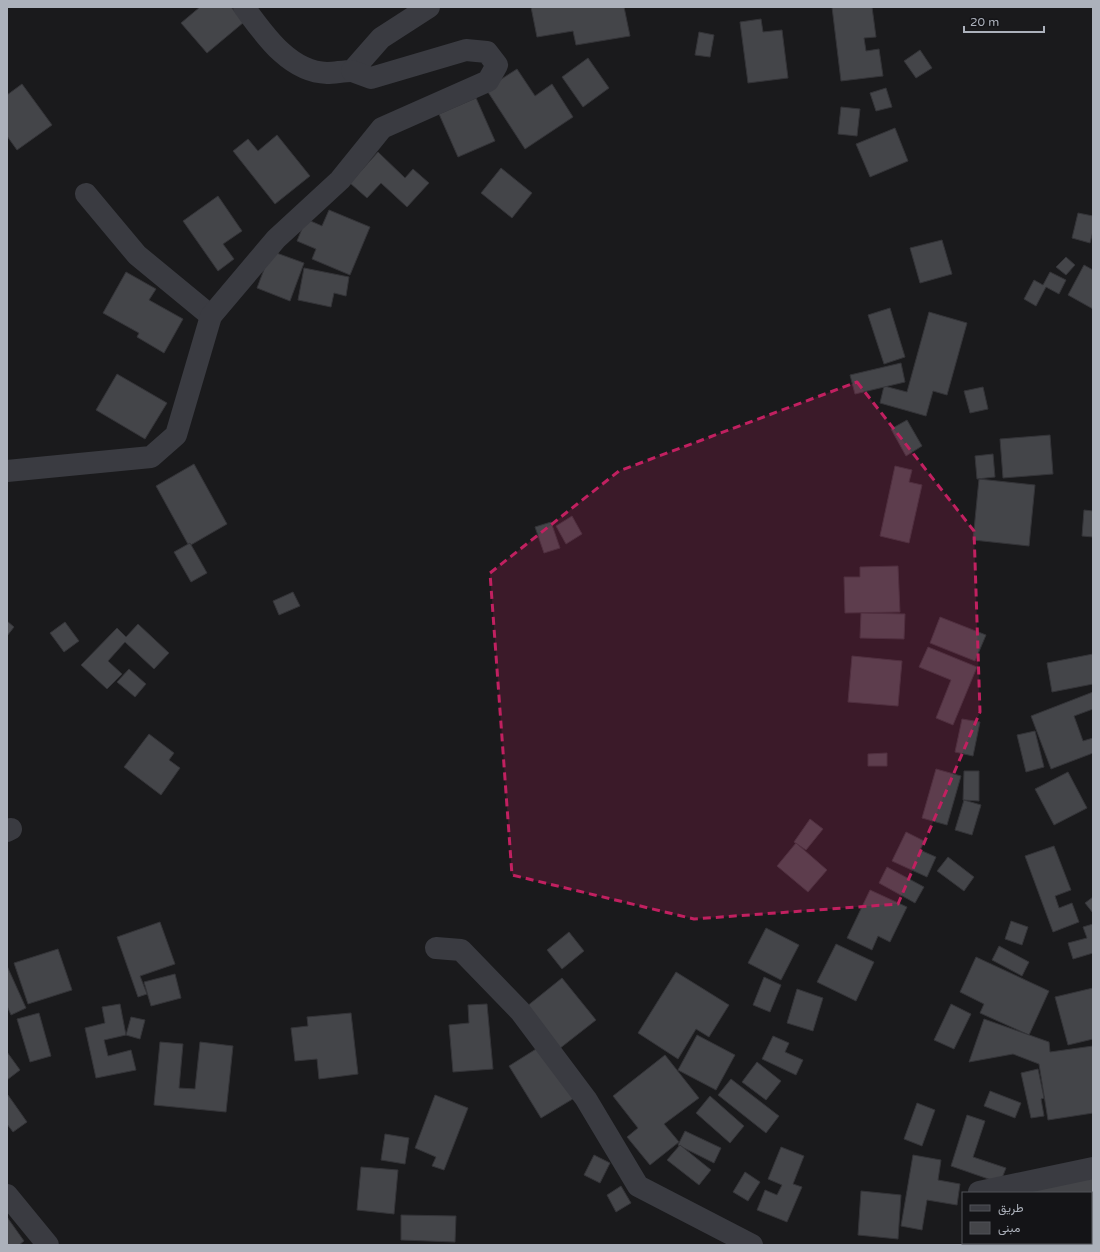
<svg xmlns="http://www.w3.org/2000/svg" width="1100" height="1252" font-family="'Varela Round',Vazirmatn,sans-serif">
  <rect width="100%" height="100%" fill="#1a1a1c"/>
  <!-- building -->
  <g fill="#444549" stroke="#343438">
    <polygon points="200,7 231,7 244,22 207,53 181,23"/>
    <polygon points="531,7 624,7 630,36 576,45 573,31 537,37"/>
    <polygon points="832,7 872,7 876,37 864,38 866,51 879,49 883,76 841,81"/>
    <polygon points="761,19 763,32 782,30 788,78 748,83 740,22"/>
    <polygon points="699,32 714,35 710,57 695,55"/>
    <polygon points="920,50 932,68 916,78 904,61"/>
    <polygon points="588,58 609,88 583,107 562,77"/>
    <polygon points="517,69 535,96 552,84 573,117 525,149 486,89"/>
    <polygon points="22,84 52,125 17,150 7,136 7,95"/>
    <polygon points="886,88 892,107 876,111 870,93"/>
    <polygon points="476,98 495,141 458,157 439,114"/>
    <polygon points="841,107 860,109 857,136 838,134"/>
    <polygon points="895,128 908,161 870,177 856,144"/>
    <polygon points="277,135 310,176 275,204 233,151 248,139 258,151"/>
    <polygon points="378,152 405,178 413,169 429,183 407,207 381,183 367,198 350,183"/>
    <polygon points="501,168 532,193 512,218 481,193"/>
    <polygon points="218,196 242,231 223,244 234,259 218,271 183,221"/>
    <polygon points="329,210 370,227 350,275 312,259 316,249 297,241 306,219 322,226"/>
    <polygon points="1078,213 1093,216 1093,231 1090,243 1072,238"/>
    <polygon points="942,240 952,274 920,283 910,248"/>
    <polygon points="271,251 304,263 290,301 257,288"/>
    <polygon points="1066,257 1075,265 1066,275 1056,267"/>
    <polygon points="1084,265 1093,270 1093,309 1068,295"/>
    <polygon points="304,268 349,277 346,296 334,293 331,307 298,300"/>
    <polygon points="126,272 156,289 149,300 183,319 164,353 137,337 139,333 103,313"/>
    <polygon points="1050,272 1066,280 1059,294 1046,287 1036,306 1024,299 1034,280 1043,285"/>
    <polygon points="890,308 905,357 884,364 868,315"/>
    <polygon points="929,312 967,323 947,395 933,391 926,416 880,403 884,386 907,392"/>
    <polygon points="901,363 905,382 855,394 850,375"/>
    <polygon points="117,374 167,403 145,439 96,410"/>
    <polygon points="983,387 988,409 970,413 964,391"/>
    <polygon points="907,420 922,446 906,456 891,429"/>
    <polygon points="1050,435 1053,474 1003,478 1000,439"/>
    <polygon points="993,454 995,477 977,479 975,456"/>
    <polygon points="194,464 227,524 189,546 156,486"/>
    <polygon points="895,466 912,470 909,482 922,485 909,543 880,536"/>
    <polygon points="979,479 1035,485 1029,546 973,540"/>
    <polygon points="1084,510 1093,511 1093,537 1082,536"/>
    <polygon points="572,516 582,534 566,544 556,526"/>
    <polygon points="551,522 560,548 544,553 535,527"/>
    <polygon points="190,543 207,573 191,582 174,552"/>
    <polygon points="898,566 900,612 845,613 844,577 860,577 860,567"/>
    <polygon points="293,592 300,606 279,615 273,601"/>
    <polygon points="861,613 905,614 904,639 860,638"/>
    <polygon points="940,617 986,635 975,661 930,643"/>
    <polygon points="7,621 14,627 7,636"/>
    <polygon points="65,622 79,641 64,652 50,633"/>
    <polygon points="138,624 169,653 154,669 125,642 108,661 122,674 107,689 81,665 117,628 126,637"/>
    <polygon points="928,647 977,667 953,725 936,718 951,680 919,667"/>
    <polygon points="1093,654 1093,684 1052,692 1047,663"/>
    <polygon points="852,656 902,661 898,706 848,702"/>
    <polygon points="129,669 146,684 135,697 117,682"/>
    <polygon points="1093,692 1093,709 1074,716 1083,741 1093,738 1093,753 1051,769 1031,716"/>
    <polygon points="962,719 980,722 973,756 955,752"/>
    <polygon points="1035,731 1044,767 1026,772 1017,735"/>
    <polygon points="149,734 174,753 169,760 180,768 161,795 124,767"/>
    <polygon points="887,753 887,766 868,766 868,754"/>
    <polygon points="936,769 961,776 947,825 922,818"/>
    <polygon points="964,771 979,771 979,801 963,800"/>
    <polygon points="1068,772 1087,808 1054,825 1035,789"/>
    <polygon points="964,800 981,805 972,835 955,830"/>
    <polygon points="810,819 823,829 806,850 794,842"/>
    <polygon points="906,832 924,841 920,850 936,857 927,877 892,861"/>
    <polygon points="796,843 827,870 808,892 777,866"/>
    <polygon points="1054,846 1071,890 1055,896 1059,908 1072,903 1079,922 1053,932 1025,856"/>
    <polygon points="948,857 974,877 964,891 937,871"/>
    <polygon points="887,867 924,887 915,903 879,883"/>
    <polygon points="870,890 907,907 890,942 878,936 872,950 847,938"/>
    <polygon points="1093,897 1093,913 1085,903"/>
    <polygon points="1011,921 1028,927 1022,945 1005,939"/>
    <polygon points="160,922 175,964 140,976 147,994 138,997 117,937"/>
    <polygon points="1093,924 1093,953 1073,959 1068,943 1087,938 1083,927"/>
    <polygon points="766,928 799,945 781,980 748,963"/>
    <polygon points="569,932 584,951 562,969 547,950"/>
    <polygon points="836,944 874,962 856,1001 817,982"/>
    <polygon points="999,946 1029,962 1022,976 992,960"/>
    <polygon points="58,949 72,990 28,1004 14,963"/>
    <polygon points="976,957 1049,991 1029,1035 980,1013 984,1004 960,992"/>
    <polygon points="7,966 26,1008 11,1015 7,1006"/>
    <polygon points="676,972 729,1005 709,1037 696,1029 678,1059 638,1033"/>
    <polygon points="175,974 181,998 151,1006 144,982"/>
    <polygon points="764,977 781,985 770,1012 753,1005"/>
    <polygon points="562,978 596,1020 559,1049 526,1007"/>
    <polygon points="1093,988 1093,1039 1068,1045 1055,997"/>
    <polygon points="797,989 823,998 813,1031 787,1023"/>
    <polygon points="120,1004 126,1035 104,1040 108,1056 131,1050 136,1070 96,1078 85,1028 105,1023 102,1007"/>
    <polygon points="487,1004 493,1069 453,1072 449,1025 469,1023 468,1005"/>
    <polygon points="951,1004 971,1014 954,1049 934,1040"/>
    <polygon points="39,1013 51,1056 30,1062 17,1019"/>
    <polygon points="351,1013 358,1074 319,1079 317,1059 295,1061 291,1028 308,1026 307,1017"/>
    <polygon points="131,1017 145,1020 140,1039 126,1035"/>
    <polygon points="984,1019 1049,1042 1050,1052 1093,1046 1093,1113 1048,1120 1039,1064 1013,1054 969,1062"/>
    <polygon points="697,1035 735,1055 716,1090 678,1070"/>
    <polygon points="773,1036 789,1043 785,1052 803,1060 796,1075 762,1059"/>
    <polygon points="160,1042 183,1044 179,1088 195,1089 200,1042 233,1046 226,1112 154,1105"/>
    <polygon points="544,1044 576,1097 541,1118 509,1066"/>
    <polygon points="7,1052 20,1070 7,1080"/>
    <polygon points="665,1055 699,1098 664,1124 679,1142 650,1165 627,1137 638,1128 613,1096"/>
    <polygon points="757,1062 781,1081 766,1100 742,1082"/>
    <polygon points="1038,1069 1044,1098 1041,1099 1044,1116 1031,1118 1021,1073"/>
    <polygon points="731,1079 779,1116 766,1133 718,1095"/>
    <polygon points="990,1091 1021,1103 1015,1118 984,1106"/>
    <polygon points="7,1095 8,1095 27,1122 13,1132 7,1124"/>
    <polygon points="435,1095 468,1108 444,1170 432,1166 436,1157 415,1148"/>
    <polygon points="710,1096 744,1126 730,1143 696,1113"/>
    <polygon points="917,1103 935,1110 922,1146 904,1139"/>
    <polygon points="967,1115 985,1121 973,1157 1006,1168 1000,1183 951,1166"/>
    <polygon points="685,1131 721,1148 714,1163 678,1145"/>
    <polygon points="385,1134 409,1138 405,1164 381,1160"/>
    <polygon points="680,1145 711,1170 699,1185 667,1160"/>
    <polygon points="781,1147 804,1156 793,1184 802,1187 787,1222 757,1210 765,1190 777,1195 782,1185 768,1179"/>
    <polygon points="594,1155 610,1163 600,1183 584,1175"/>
    <polygon points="913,1155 941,1160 938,1180 960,1184 957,1205 927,1200 922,1230 901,1226"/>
    <polygon points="361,1167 398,1170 394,1214 357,1210"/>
    <polygon points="745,1172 760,1182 748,1201 733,1192"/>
    <polygon points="1093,1173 1093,1245 985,1245 984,1243 1091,1243 1091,1193 1013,1193"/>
    <polygon points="621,1186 631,1203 616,1212 607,1195"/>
    <polygon points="861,1191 901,1195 898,1239 858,1235"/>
    <polygon points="401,1215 456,1216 455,1242 401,1240"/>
    <polygon points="7,1217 24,1241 19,1245 7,1245"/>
  </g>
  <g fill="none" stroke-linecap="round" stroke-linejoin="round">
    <!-- street -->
    <g stroke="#3a3b41" stroke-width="22">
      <path d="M 244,7 C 264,34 289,72 327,73 C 335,73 343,71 352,71 L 381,38 L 429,7"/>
      <polyline points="86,194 137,255 211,316"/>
      <polyline points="7,471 151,457 176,435 211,316 276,239 340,180 382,128 488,81 497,65 487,52 466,50 371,78 352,71"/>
      <polyline points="7,831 11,829"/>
      <polyline points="436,948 461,950 520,1011 586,1099 638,1186 752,1245"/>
      <polyline points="979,1192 1093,1168"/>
      <polyline points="7,1195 48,1245"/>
    </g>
  </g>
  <!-- marked area -->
  <path fill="#c12060" fill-opacity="0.2" stroke="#c12060" stroke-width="3" stroke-dasharray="8 5" stroke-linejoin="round" d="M 857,382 L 974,531 L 980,712 L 898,904 L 694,919 L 512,875 L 490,573 L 619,471 Z"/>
  <!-- border -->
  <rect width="1100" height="1252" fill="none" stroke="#acb1bb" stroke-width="16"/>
  <!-- legend -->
  <rect x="962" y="1192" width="130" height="52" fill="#141417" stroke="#515359"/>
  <rect x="970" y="1205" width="20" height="6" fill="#3a3b41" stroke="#515359"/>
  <text x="998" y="1212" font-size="12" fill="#acb1bb">طريق</text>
  <rect x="970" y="1222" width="20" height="12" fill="#444549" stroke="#515359"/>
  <text x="998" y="1232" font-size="12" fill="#acb1bb">مبنى</text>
  <!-- scale -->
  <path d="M964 26v6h80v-6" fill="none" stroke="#acb1bb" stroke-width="2"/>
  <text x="970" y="26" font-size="12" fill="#acb1bb" stroke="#141417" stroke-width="3" paint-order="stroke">20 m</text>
</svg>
